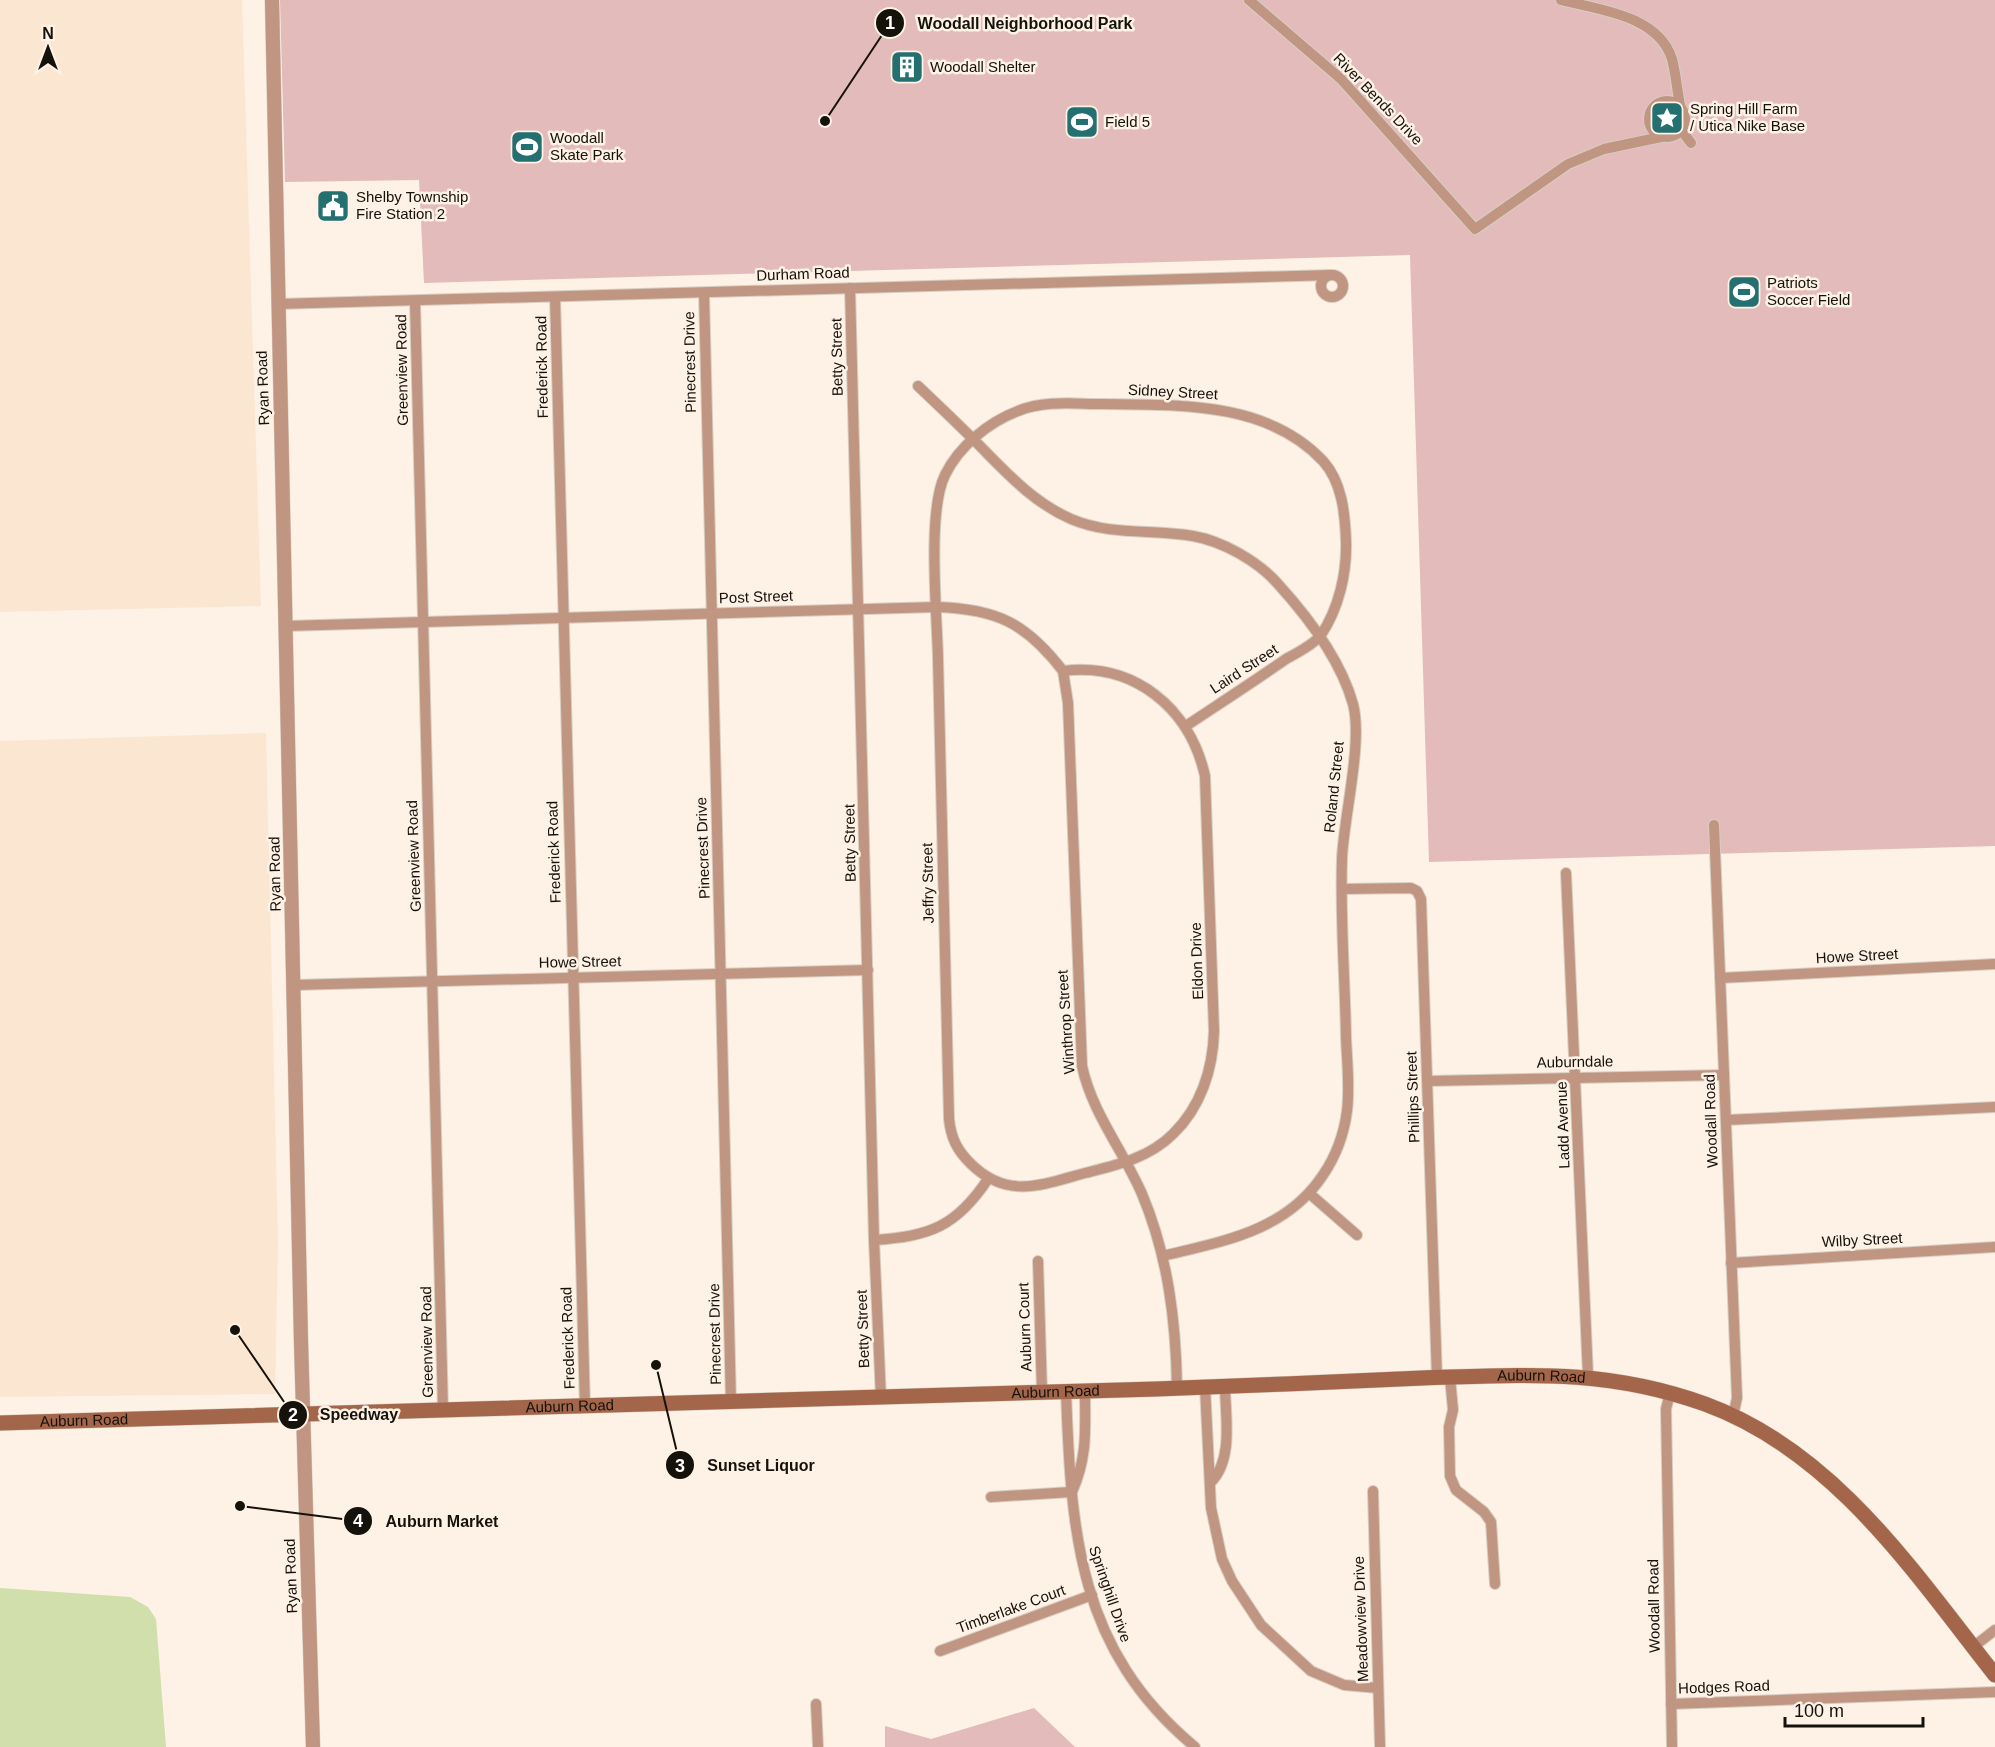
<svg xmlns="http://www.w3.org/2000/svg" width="1995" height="1747" font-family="Arial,sans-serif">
  <rect width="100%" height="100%" fill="#fdf2e5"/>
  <!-- built -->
  <g fill="#fbe7d1">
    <polygon points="0,0 242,0 261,606 0,612"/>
    <polygon points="266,733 278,1242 275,1394 0,1397 0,741"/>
  </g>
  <!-- green -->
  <g fill="#e2bbba">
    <polygon points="280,0 1995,0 1995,846 1429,862 1410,255 424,283 419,180 285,182"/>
    <polygon points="1034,1708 1075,1747 885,1747 885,1726 931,1739"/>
  </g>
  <!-- water -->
  <polygon fill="#d0dfab" points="0,1588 130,1597 148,1607 156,1619 166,1747 0,1747"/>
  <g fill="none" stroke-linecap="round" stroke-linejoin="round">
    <defs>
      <g id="minor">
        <polyline points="1249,0 1341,79 1475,229 1568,164 1604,149 1661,137"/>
        <path d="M 1561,0 C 1599,10 1658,15 1672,59 C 1676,74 1677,90 1680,105"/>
        <circle cx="1667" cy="119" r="18"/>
        <polyline points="1682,131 1691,143"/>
        <circle cx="1332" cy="286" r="11"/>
        <polyline points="850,288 874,1240 881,1398"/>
        <polyline points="704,293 731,1403"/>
        <polyline points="555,297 585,1407"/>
        <polyline points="415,301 443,1411"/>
        <polyline points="277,304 1331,275"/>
        <path d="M 918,386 C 937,404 957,423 976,442 C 1005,471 1032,502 1071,519 C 1111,536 1152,529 1193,536 C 1222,541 1258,561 1278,584 C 1308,617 1341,661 1353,704 C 1363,742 1344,816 1342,858 C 1340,917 1345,978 1346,1037 C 1347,1062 1350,1087 1347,1111 C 1344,1134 1336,1156 1323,1175 C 1286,1231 1224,1241 1163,1256"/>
        <path d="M 286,626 L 937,607 C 997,609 1026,623 1063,671 C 1134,662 1190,708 1205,776 L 1214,1031 C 1213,1069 1201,1107 1173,1134 C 1149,1158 1117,1165 1085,1173 C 1041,1185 1007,1200 970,1163 C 957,1150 951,1138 949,1119 C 945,965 942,812 938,658 C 937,614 927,511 945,475 C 959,446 989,422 1018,411 C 1045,400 1075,404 1102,404 C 1177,405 1267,401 1323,461 C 1342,482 1345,513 1346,541 C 1347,573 1339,608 1321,635 C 1313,645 1297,653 1286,659 C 1253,682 1219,704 1186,726"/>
        <path d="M 1063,671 L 1068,703 L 1082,1066 C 1092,1113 1123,1150 1142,1194 C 1168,1256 1176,1321 1177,1388"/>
        <polyline points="1714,825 1737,1398 1733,1416"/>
        <polyline points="1566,873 1588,1376"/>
        <polyline points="1342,889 1411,888 1417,891 1421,899 1437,1378"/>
        <polyline points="1720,978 1995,964"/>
        <polyline points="294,985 868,970"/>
        <polyline points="1428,1081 1724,1075"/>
        <polyline points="1726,1120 1995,1107"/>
        <polyline points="1310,1194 1357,1235"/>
        <path d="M 874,1240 C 930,1236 956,1227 988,1179"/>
        <polyline points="1038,1261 1042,1392"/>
        <polyline points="1731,1263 1995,1247"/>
        <polyline points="1450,1377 1453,1410 1449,1427 1450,1476 1456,1490 1484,1512 1491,1522 1495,1584"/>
        <polyline points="1205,1386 1211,1508 1222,1559 1232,1581 1261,1625 1311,1671 1344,1685 1378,1688"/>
        <path d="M 1066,1391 C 1071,1533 1078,1650 1195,1747"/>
        <polyline points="1670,1393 1666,1409 1672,1747"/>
        <path d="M 1211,1482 C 1234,1459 1225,1415 1225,1385"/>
        <polyline points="1373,1491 1380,1747"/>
        <path d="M 1072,1492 C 1088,1456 1085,1429 1085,1391"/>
        <polyline points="991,1497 1071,1492"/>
        <polyline points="1973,1647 1995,1630"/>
        <polyline points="940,1651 1092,1595"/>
        <polyline points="816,1704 818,1747"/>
        <polyline points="1671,1704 1995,1692"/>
      </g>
      <polyline id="tertiary" points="272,0 301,1342 313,1747"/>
      <g id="secondary">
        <path id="s1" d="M 0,1423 C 386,1412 771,1400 1156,1389 C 1245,1386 1333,1382 1422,1378 C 1524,1375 1605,1368 1705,1404 C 1834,1451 1913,1571 1995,1675"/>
      </g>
    </defs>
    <!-- minor casing -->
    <use href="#minor" stroke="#d8cec2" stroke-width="12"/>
    <!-- tertiary casing -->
    <use href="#tertiary" stroke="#d8cec2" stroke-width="15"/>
    <!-- secondary casing -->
    <use href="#secondary" stroke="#d8cec2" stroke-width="16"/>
    <!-- minor -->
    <use href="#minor" stroke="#c09582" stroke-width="10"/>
    <!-- tertiary -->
    <use href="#tertiary" stroke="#c09582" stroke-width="14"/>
    <!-- secondary -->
    <use href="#secondary" stroke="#a3664a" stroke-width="15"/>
  </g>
  <!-- icons -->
  <defs>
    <symbol id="building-square" viewBox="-11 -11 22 22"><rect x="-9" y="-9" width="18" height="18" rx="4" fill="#246f70" stroke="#fdf2e5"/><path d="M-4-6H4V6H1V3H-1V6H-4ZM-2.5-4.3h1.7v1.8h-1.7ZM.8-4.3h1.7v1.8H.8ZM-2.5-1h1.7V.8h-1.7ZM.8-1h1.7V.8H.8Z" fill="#fff"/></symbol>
    <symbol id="sight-square" viewBox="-11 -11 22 22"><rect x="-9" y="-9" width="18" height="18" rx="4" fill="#246f70" stroke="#fdf2e5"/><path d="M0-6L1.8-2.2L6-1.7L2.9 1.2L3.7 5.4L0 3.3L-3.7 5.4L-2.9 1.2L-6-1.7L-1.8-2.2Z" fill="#fff"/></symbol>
    <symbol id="stadium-square" viewBox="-11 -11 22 22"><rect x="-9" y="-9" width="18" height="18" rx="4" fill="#246f70" stroke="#fdf2e5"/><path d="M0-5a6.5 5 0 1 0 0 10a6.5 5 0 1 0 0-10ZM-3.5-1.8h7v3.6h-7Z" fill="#fff"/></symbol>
    <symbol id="civic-square" viewBox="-11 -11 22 22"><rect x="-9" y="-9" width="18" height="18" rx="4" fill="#246f70" stroke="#fdf2e5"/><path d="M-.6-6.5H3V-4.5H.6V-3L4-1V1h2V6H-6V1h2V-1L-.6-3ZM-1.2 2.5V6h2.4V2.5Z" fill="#fff"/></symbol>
  </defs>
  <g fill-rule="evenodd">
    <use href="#building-square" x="888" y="48" width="38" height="38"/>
    <use href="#sight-square" x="1648" y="99" width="38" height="38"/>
    <use href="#stadium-square" x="1063" y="103" width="38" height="38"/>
    <use href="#stadium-square" x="508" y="128" width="38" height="38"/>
    <use href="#civic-square" x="314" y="187" width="38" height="38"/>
    <use href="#stadium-square" x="1725" y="273" width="38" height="38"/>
  </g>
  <g text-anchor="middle" stroke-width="5" stroke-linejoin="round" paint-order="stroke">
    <!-- poi labels -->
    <g font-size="15" fill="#15110b" stroke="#fdf2e5" text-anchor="start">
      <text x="930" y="72">Woodall Shelter</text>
      <text x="1690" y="114">Spring Hill Farm<tspan x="1690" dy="17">/ Utica Nike Base</tspan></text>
      <text x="1105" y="127">Field 5</text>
      <text x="550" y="143">Woodall<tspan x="550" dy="17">Skate Park</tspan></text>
      <text x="356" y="202">Shelby Township<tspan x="356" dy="17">Fire Station 2</tspan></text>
      <text x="1767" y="288">Patriots<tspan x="1767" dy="17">Soccer Field</tspan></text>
    </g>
    <!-- street labels -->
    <g font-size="15" fill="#15110b" stroke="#fdf2e5">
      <text transform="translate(1378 99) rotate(46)" y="5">River Bends Drive</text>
      <text transform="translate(803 274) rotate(-2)" y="5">Durham Road</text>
      <text transform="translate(837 357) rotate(-91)" y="5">Betty Street</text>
      <text transform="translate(690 362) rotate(-91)" y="5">Pinecrest Drive</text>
      <text transform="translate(542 367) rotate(-91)" y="5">Frederick Road</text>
      <text transform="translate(402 370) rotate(-91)" y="5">Greenview Road</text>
      <text transform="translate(263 388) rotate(-92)" y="5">Ryan Road</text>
      <text transform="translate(1173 392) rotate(3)" y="5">Sidney Street</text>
      <text transform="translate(756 597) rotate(-2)" y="5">Post Street</text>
      <text transform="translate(1244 669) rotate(-33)" y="5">Laird Street</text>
      <text transform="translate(1334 787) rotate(-84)" y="5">Roland Street</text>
      <text transform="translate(850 843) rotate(-91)" y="5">Betty Street</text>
      <text transform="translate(703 848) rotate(-92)" y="5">Pinecrest Drive</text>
      <text transform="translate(554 852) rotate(-92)" y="5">Frederick Road</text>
      <text transform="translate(414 856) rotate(-92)" y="5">Greenview Road</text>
      <text transform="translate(275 874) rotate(-91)" y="5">Ryan Road</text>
      <text transform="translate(928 883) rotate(-91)" y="5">Jeffry Street</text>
      <text transform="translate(1857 956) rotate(-3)" y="5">Howe Street</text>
      <text transform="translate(1197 961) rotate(-92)" y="5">Eldon Drive</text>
      <text transform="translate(580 962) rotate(-1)" y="5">Howe Street</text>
      <text transform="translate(1066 1022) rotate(-94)" y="5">Winthrop Street</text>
      <text transform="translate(1575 1062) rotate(-1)" y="5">Auburndale</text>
      <text transform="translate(1413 1097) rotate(-92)" y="5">Phillips Street</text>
      <text transform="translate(1711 1121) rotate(-92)" y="5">Woodall Road</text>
      <text transform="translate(1563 1125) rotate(-92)" y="5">Ladd Avenue</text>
      <text transform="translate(1862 1240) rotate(-3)" y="5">Wilby Street</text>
      <text transform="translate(1025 1327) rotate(-92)" y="5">Auburn Court</text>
      <text transform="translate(863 1329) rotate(-92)" y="5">Betty Street</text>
      <text transform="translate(715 1334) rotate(-91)" y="5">Pinecrest Drive</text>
      <text transform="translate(568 1338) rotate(-92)" y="5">Frederick Road</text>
      <text transform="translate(427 1342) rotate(-91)" y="5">Greenview Road</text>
      <text dy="5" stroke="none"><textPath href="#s1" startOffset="1542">Auburn Road</textPath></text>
      <text dy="5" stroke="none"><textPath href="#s1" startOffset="1056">Auburn Road</textPath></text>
      <text dy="5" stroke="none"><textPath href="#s1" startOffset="570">Auburn Road</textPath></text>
      <text dy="5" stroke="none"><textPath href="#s1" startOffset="84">Auburn Road</textPath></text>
      <text transform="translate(291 1576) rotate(-92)" y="5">Ryan Road</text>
      <text transform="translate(1110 1594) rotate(71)" y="5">Springhill Drive</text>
      <text transform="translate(1654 1606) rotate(-91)" y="5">Woodall Road</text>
      <text transform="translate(1011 1609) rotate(-20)" y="5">Timberlake Court</text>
      <text transform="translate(1361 1619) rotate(-92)" y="5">Meadowview Drive</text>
      <text transform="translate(1724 1687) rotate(-2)" y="5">Hodges Road</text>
    </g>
  </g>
  <!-- callouts -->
  <path fill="none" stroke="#15110b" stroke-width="2" d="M825 121L890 23M235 1330L293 1415M656 1365L680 1465M240 1506L358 1521"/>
  <g fill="#15110b" stroke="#fdf2e5" stroke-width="2">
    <circle cx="825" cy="121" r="6"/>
    <circle cx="235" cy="1330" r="6"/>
    <circle cx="656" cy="1365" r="6"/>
    <circle cx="240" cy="1506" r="6"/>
    <circle cx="890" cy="23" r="15"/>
    <circle cx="293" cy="1415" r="15"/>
    <circle cx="680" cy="1465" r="15"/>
    <circle cx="358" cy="1521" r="15"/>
  </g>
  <g font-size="18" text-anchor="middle" font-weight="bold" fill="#fff">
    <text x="890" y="29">1</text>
    <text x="293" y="1421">2</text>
    <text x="680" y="1472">3</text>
    <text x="358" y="1527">4</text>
  </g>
  <g font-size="16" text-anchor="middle" font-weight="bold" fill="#15110b" stroke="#fdf2e5" stroke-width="5" stroke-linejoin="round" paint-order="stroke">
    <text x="1025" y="29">Woodall Neighborhood Park</text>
    <text x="359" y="1420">Speedway</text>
    <text x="761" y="1471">Sunset Liquor</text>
    <text x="442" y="1527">Auburn Market</text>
  </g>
  <!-- north arrow -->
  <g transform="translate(48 48)" stroke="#fdf2e5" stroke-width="4.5" paint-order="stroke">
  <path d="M0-4.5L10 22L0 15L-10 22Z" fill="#15110b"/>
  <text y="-9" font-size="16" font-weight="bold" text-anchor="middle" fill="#15110b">N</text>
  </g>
  <!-- scale -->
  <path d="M1785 1717v9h138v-9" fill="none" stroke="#15110b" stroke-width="3"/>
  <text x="1794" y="1717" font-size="18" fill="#15110b" stroke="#fdf2e5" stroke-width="4.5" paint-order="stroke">100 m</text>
</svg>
